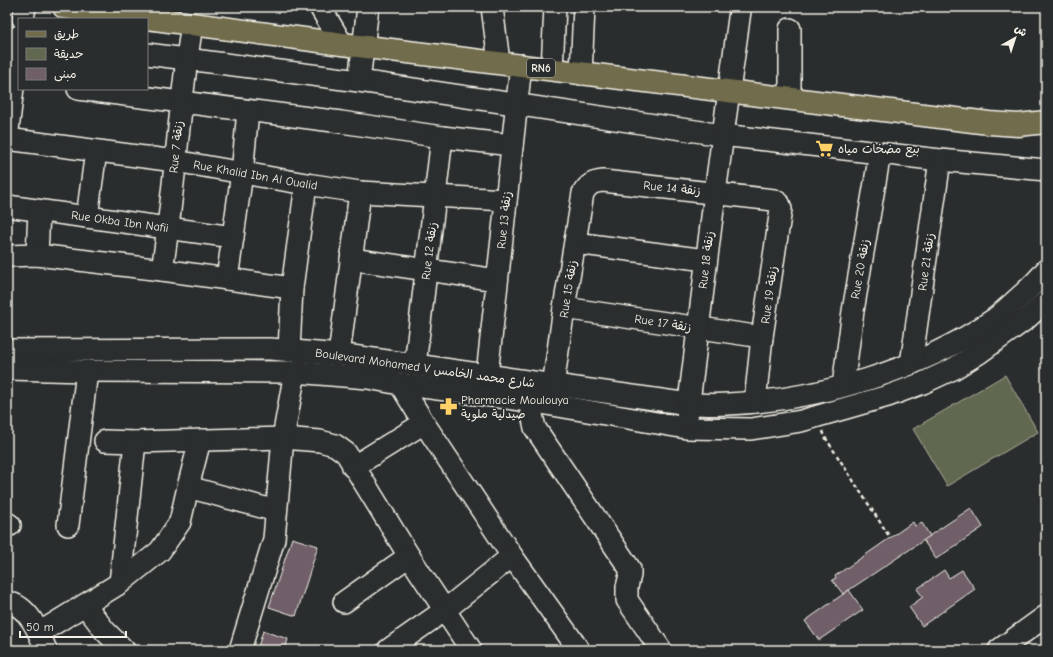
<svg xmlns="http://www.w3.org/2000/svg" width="1053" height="657" font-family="'Comic Neue','Playpen Sans Arabic',sans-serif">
  <rect width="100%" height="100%" fill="#2a2d2e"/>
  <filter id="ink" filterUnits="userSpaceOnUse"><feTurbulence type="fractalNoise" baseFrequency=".025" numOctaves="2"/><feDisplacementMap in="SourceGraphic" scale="8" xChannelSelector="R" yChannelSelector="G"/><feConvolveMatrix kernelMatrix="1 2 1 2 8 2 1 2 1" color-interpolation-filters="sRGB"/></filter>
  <g filter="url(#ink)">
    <!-- green -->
    <polygon fill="#606950" stroke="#aaad9c" points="1005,375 1038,432 947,486 913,429"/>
    <!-- building -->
    <g fill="#705f69" stroke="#f4f1e8">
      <polygon points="971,508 983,527 936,559 923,540"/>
      <polygon points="913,522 915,526 922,523 930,536 843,594 832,580 836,578 835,576"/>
      <polygon points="292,538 318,546 296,616 269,607"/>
      <polygon points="944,570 949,578 962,570 975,589 922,626 909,607 923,597 917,589"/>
      <polygon points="849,590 863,610 819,640 805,621"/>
      <polygon points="263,631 288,639 285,650 257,650"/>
    </g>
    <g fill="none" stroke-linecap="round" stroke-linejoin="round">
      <defs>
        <g id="minor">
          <polyline points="320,7 342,44"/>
          <polyline points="492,7 499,62"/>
          <polyline points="23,19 25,7"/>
          <polyline points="790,29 790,98"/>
          <polyline points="147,54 359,81 722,135 940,160 1046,170"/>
          <polyline points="552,69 555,7"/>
          <polyline points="581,74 584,7"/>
          <polyline points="359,81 368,7"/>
          <polyline points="78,89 341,122 442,137 512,145"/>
          <path id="s1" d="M 7,139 L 175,161 L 306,184 L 360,192 L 506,200"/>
          <polyline points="7,139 19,36"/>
          <path id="s2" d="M 7,206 L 233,237"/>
          <polyline points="87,217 96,151"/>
          <polyline points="575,243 706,260"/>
          <polyline points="37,255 39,211"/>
          <polyline points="7,256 37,255 162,270 292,288"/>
          <polyline points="351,259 497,280"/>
          <path d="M 162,270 C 175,188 179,105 192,24"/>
          <polyline points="227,279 242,173 248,111"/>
          <polyline points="564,308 762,337"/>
          <path d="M 7,350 L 270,349 L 352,356 L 689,404 C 702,404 715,405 728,404 C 818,400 919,371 993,320 C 1000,315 1007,308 1014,302 C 1025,292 1037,282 1046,270"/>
          <polyline points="289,351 292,288 306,184"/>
          <polyline points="339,355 360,192"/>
          <polyline points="911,364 940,160"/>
          <polyline points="415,365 442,137"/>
          <polyline points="7,369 87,371 295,372 368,378 400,384 529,401 686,428 751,429 801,421 888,396 923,383 953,369 979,353 1026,319 1046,301"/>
          <polyline points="487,375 521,65"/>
          <polyline points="400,384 424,423 512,556 579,650"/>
          <path d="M 553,386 L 564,308 L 583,193 C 589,184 593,182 603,181 L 774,200 L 779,203 L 781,209 L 762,337 L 755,402"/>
          <polyline points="843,386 853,311 880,153"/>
          <polyline points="529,401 535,428 630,569 630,575 627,587 627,600 661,650"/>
          <polyline points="687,418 715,193 740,11"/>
          <polyline points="105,441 135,442 283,438 320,441 335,445 346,453 409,556 471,650"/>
          <polyline points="353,467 424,423"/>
          <polyline points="188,487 276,511"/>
          <polyline points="7,523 10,525"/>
          <polyline points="68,525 87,371"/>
          <polyline points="120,583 135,442"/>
          <path d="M 7,602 C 29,606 39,632 46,650"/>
          <polyline points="344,602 409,556"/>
          <polyline points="85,605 105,631 124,650"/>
          <polyline points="39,633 120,583 160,551 180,522 188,487 200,440"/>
          <polyline points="240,650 274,539 283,438 295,372"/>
          <polyline points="388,650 445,610 512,556"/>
          <polyline points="999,650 1046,616"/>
        </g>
        <polyline id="major" points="64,7 342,44 989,123 1018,125 1046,122"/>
      </defs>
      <!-- minor casing -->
      <use href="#minor" stroke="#f4f1e8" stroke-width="24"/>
      <!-- major casing -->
      <use href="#major" stroke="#f4f1e8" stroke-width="25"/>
      <!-- path -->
      <polyline stroke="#f4f1e8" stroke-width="2.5" stroke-dasharray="4 3" stroke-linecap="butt" points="823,431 825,437 889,536"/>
      <!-- minor -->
      <use href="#minor" stroke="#2a2d2e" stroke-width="21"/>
      <!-- major -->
      <use href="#major" stroke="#716c4b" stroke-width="22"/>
    </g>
  </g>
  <!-- icons -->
  <defs>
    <symbol id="supermarket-bare" viewBox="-9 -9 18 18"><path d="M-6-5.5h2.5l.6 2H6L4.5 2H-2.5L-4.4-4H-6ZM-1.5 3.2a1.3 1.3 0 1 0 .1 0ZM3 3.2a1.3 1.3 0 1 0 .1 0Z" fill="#ffd166" stroke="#2a2d2e" stroke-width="2.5" paint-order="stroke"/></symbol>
    <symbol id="pharmacy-bare" viewBox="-9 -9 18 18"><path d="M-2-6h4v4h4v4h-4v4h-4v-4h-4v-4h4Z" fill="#ffd166" stroke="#2a2d2e" stroke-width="2.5" paint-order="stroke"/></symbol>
  </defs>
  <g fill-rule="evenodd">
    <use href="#supermarket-bare" x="812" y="136" width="25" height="25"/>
    <use href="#pharmacy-bare" x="436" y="394" width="25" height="25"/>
  </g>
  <g text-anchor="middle" stroke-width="3.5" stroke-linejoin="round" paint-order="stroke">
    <!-- shield labels -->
    <rect fill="#2a2d2e" stroke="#b7b6b0" stroke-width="1" x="527" y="59" width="28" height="18" rx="3"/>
    <g font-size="11" font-weight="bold" fill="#f4f1e8">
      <text x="541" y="72">RN6</text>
    </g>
    <!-- street labels -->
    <g font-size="12" fill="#f4f1e8" stroke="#2a2d2e">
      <text transform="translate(176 147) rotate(-84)" y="4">Rue 7 زنقة</text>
      <text dy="4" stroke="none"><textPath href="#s1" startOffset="251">Rue Khalid Ibn Al Oualid</textPath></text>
      <text transform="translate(672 188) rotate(6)" y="4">Rue 14 زنقة</text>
      <text transform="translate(504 220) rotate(-84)" y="4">Rue 13 زنقة</text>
      <text dy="4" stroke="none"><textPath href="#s2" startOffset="114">Rue Okba Ibn Nafii</textPath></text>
      <text transform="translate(429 251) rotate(-83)" y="4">Rue 12 زنقة</text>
      <text transform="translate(706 260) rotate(-83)" y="4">Rue 18 زنقة</text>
      <text transform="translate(926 262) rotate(-82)" y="4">Rue 21 زنقة</text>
      <text transform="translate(860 269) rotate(-80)" y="4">Rue 20 زنقة</text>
      <text transform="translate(568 289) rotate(-81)" y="4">Rue 15 زنقة</text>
      <text transform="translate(769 295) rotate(-82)" y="4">Rue 19 زنقة</text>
      <text transform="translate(663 323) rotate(9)" y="4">Rue 17 زنقة</text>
      <text transform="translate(425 368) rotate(8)" y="4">Boulevard Mohamed V شارع محمد الخامس</text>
    </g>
    <!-- poi labels -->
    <g font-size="12" fill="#f4f1e8" stroke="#2a2d2e" text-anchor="start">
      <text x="838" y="153">بيع مضخات مياه</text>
      <text x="461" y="404">Pharmacie Moulouya<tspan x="461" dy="14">صيدلية ملوية</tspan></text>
    </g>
  </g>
  <!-- margin -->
  <rect width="1053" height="657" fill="none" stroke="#2a2d2e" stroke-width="24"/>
  <rect x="12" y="12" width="1029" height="633" fill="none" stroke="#f4f1e8" stroke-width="1.5" filter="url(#ink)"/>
  <!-- legend -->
  <rect x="18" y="18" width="130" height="72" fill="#2a2d2e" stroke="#7b7b78"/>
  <rect x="26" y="31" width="20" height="6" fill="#716c4b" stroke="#7b7b78"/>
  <text x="54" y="38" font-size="12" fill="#f4f1e8">طريق</text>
  <rect x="26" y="48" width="20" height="12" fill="#606950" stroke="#7b7b78"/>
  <text x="54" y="58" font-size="12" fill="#f4f1e8">حديقة</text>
  <rect x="26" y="68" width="20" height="12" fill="#705f69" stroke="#7b7b78"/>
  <text x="54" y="78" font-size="12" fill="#f4f1e8">مبنى</text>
  <!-- north arrow -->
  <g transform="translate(1015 38) rotate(39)" stroke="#2a2d2e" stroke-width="3" paint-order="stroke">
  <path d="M0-3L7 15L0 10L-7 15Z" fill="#f4f1e8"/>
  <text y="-6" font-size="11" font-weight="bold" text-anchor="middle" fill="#f4f1e8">ش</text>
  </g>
  <!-- scale -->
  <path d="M20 631v6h106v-6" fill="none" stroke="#f4f1e8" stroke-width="2"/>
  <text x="26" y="631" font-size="12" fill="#f4f1e8" stroke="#2a2d2e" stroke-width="3" paint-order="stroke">50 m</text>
</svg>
